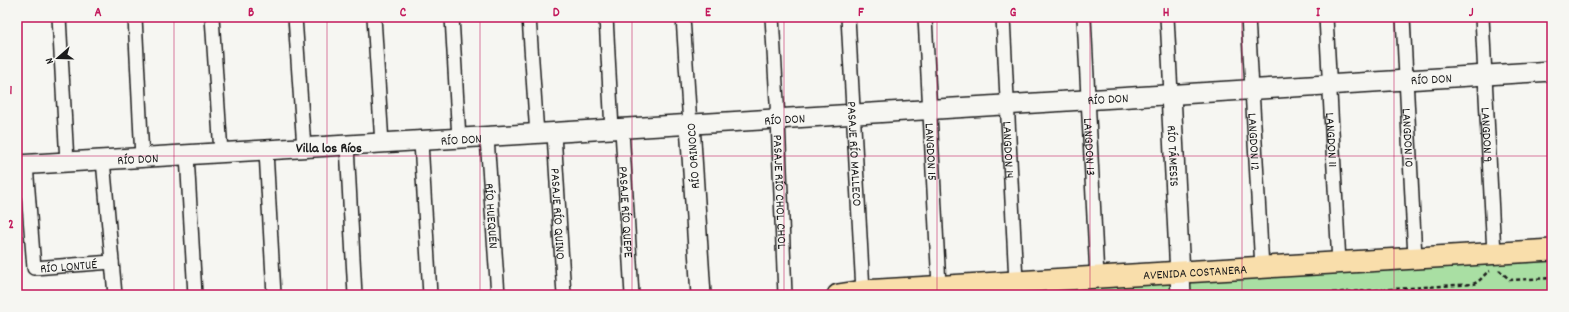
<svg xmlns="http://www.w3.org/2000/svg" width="1569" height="312" font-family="Dekko,sans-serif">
  <rect width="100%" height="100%" fill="#f6f6f2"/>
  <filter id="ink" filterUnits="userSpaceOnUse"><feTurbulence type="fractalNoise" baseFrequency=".025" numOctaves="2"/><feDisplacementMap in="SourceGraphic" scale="8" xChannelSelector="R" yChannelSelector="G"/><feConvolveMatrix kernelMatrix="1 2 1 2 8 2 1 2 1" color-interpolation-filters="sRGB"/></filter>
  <g filter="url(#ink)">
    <!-- green -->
    <polygon fill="#a9dfa3" stroke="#627e60" points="1552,253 1552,295 856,295"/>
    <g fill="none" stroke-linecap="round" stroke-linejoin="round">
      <defs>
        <g id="street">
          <polyline points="59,17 67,162"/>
          <polyline points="135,17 142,158"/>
          <polyline points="212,17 221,153"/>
          <polyline points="295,17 304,148"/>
          <polyline points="374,17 382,144"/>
          <polyline points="452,17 459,139"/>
          <polyline points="529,17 537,135"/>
          <polyline points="606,17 612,130"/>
          <polyline points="683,17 690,125"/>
          <path id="s1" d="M 772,17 L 778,119 L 785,295"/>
          <path id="s2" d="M 848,17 L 863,291"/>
          <path id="s3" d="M 925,17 L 939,286"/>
          <path id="s4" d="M 1003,17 L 1016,282"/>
          <path id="s5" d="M 1084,17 L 1097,277"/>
          <polyline points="1167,17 1171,94"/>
          <path id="s6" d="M 1248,17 L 1262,268"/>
          <path id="s7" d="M 1326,17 L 1339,263"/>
          <path id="s8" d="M 1403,17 L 1415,258"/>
          <path id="s9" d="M 1482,17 L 1494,254"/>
          <path id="s10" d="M 622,130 L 632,295"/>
          <path id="s11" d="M 554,134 L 564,295"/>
          <path id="s12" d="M 487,138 L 498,295"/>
          <polyline points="421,142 430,295"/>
          <polyline points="347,146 355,295"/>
          <polyline points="266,151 274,295"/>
          <polyline points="187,155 195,295"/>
          <polyline points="103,160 115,295"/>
          <path id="s13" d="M 26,165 L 34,268 L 112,262"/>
        </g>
        <g id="secondary">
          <path id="s14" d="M 1171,94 L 1181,295"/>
          <polyline points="690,125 701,295"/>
          <path id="s15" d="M 17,165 C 529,136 1040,101 1552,71"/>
        </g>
        <g id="primary">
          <path id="s16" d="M 838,295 L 863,291 L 1552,250"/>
        </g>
      </defs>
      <!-- street casing -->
      <use href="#street" stroke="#1c1c1c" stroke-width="16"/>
      <!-- secondary casing -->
      <use href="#secondary" stroke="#1c1c1c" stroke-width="22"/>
      <!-- primary casing -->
      <use href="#primary" stroke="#1c1c1c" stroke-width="24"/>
      <!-- path -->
      <g stroke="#1c1c1c" stroke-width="2.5" stroke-dasharray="4 3" stroke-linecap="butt">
        <polyline points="1499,270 1510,280 1552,278"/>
        <path d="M 1298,295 L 1473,284 C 1482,281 1483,274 1490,271"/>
      </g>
      <!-- street -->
      <use href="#street" stroke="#f6f6f2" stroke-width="13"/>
      <!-- secondary -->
      <use href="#secondary" stroke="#f6f6f2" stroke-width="19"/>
      <!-- primary -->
      <use href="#primary" stroke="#f9deab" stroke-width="21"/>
    </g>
  </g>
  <!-- grid -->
  <path fill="none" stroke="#c2185b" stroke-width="1" stroke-opacity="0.55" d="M 174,17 L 174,295M 327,17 L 327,295M 480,17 L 480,295M 632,17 L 632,295M 784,17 L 784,295M 937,17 L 937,295M 1090,17 L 1090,295M 1242,17 L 1242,295M 1394,17 L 1394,295M 17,156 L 1552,156"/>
  <g text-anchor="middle" stroke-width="4" stroke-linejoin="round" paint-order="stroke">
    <!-- street labels -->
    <g font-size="13" fill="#1c1c1c" stroke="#f6f6f2">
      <text dy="5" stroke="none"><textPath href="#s15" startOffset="1417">RÍO DON</textPath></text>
      <text dy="5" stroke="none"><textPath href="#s15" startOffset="1093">RÍO DON</textPath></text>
      <text dy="5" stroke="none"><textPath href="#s15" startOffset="769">RÍO DON</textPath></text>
      <text dy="5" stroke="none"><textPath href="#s9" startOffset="118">LANGDON 9</textPath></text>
      <text dy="5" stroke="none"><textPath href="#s8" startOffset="121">LANGDON 10</textPath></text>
      <text dy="5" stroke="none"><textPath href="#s15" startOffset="445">RÍO DON</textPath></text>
      <text dy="5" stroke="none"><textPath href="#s7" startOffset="123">LANGDON 11</textPath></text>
      <text dy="5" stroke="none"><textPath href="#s6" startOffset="125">LANGDON 12</textPath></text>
      <text dy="5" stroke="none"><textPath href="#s5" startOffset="130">LANGDON 13</textPath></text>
      <text dy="5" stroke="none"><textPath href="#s4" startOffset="133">LANGDON 14</textPath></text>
      <text dy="5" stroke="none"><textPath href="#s3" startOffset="135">LANGDON 15</textPath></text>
      <text dy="5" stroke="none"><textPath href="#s2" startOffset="137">PASAJE RÍO MALLECO</textPath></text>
      <text transform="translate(692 156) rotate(-94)" y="5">RÍO ORINOCO</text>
      <text dy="5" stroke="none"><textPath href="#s14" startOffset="62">RÍO TÁMESIS</textPath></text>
      <text dy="5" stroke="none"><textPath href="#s15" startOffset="121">RÍO DON</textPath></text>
      <text dy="5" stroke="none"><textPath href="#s1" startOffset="175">PASAJE RÍO CHOL CHOL</textPath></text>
      <text dy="5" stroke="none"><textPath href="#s10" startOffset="82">PASAJE RÍO QUEPE</textPath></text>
      <text dy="5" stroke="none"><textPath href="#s11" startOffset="80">PASAJE RÍO QUINO</textPath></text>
      <text dy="5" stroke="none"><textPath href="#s12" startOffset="78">RÍO HUEQUÉN</textPath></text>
      <text dy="5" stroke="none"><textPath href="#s13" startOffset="138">RÍO LONTUÉ</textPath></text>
      <text dy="5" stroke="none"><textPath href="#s16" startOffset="358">AVENIDA COSTANERA</textPath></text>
    </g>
    <!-- neighbourhood labels -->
    <g font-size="14" font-weight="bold" fill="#1c1c1c" stroke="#f6f6f2">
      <text x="329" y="152">Villa los Ríos</text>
    </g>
  </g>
  <!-- margin -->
  <rect width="1569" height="312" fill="none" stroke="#f6f6f2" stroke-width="44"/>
  <!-- north arrow -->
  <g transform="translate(58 58) rotate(250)" stroke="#f6f6f2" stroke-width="3" paint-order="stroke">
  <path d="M0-3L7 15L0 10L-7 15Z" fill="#1c1c1c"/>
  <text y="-6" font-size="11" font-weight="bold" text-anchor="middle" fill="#1c1c1c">N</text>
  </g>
  <rect x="22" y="22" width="1525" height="268" fill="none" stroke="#c2185b" stroke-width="1.5"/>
  <g font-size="13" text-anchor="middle" font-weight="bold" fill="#c2185b">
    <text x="98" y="16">A</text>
    <text x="251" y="16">B</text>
    <text x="403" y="16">C</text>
    <text x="556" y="16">D</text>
    <text x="708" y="16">E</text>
    <text x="861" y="16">F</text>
    <text x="1013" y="16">G</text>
    <text x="1166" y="16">H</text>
    <text x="1318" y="16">I</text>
    <text x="1471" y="16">J</text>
    <text x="11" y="94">1</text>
    <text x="11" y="228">2</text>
  </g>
</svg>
